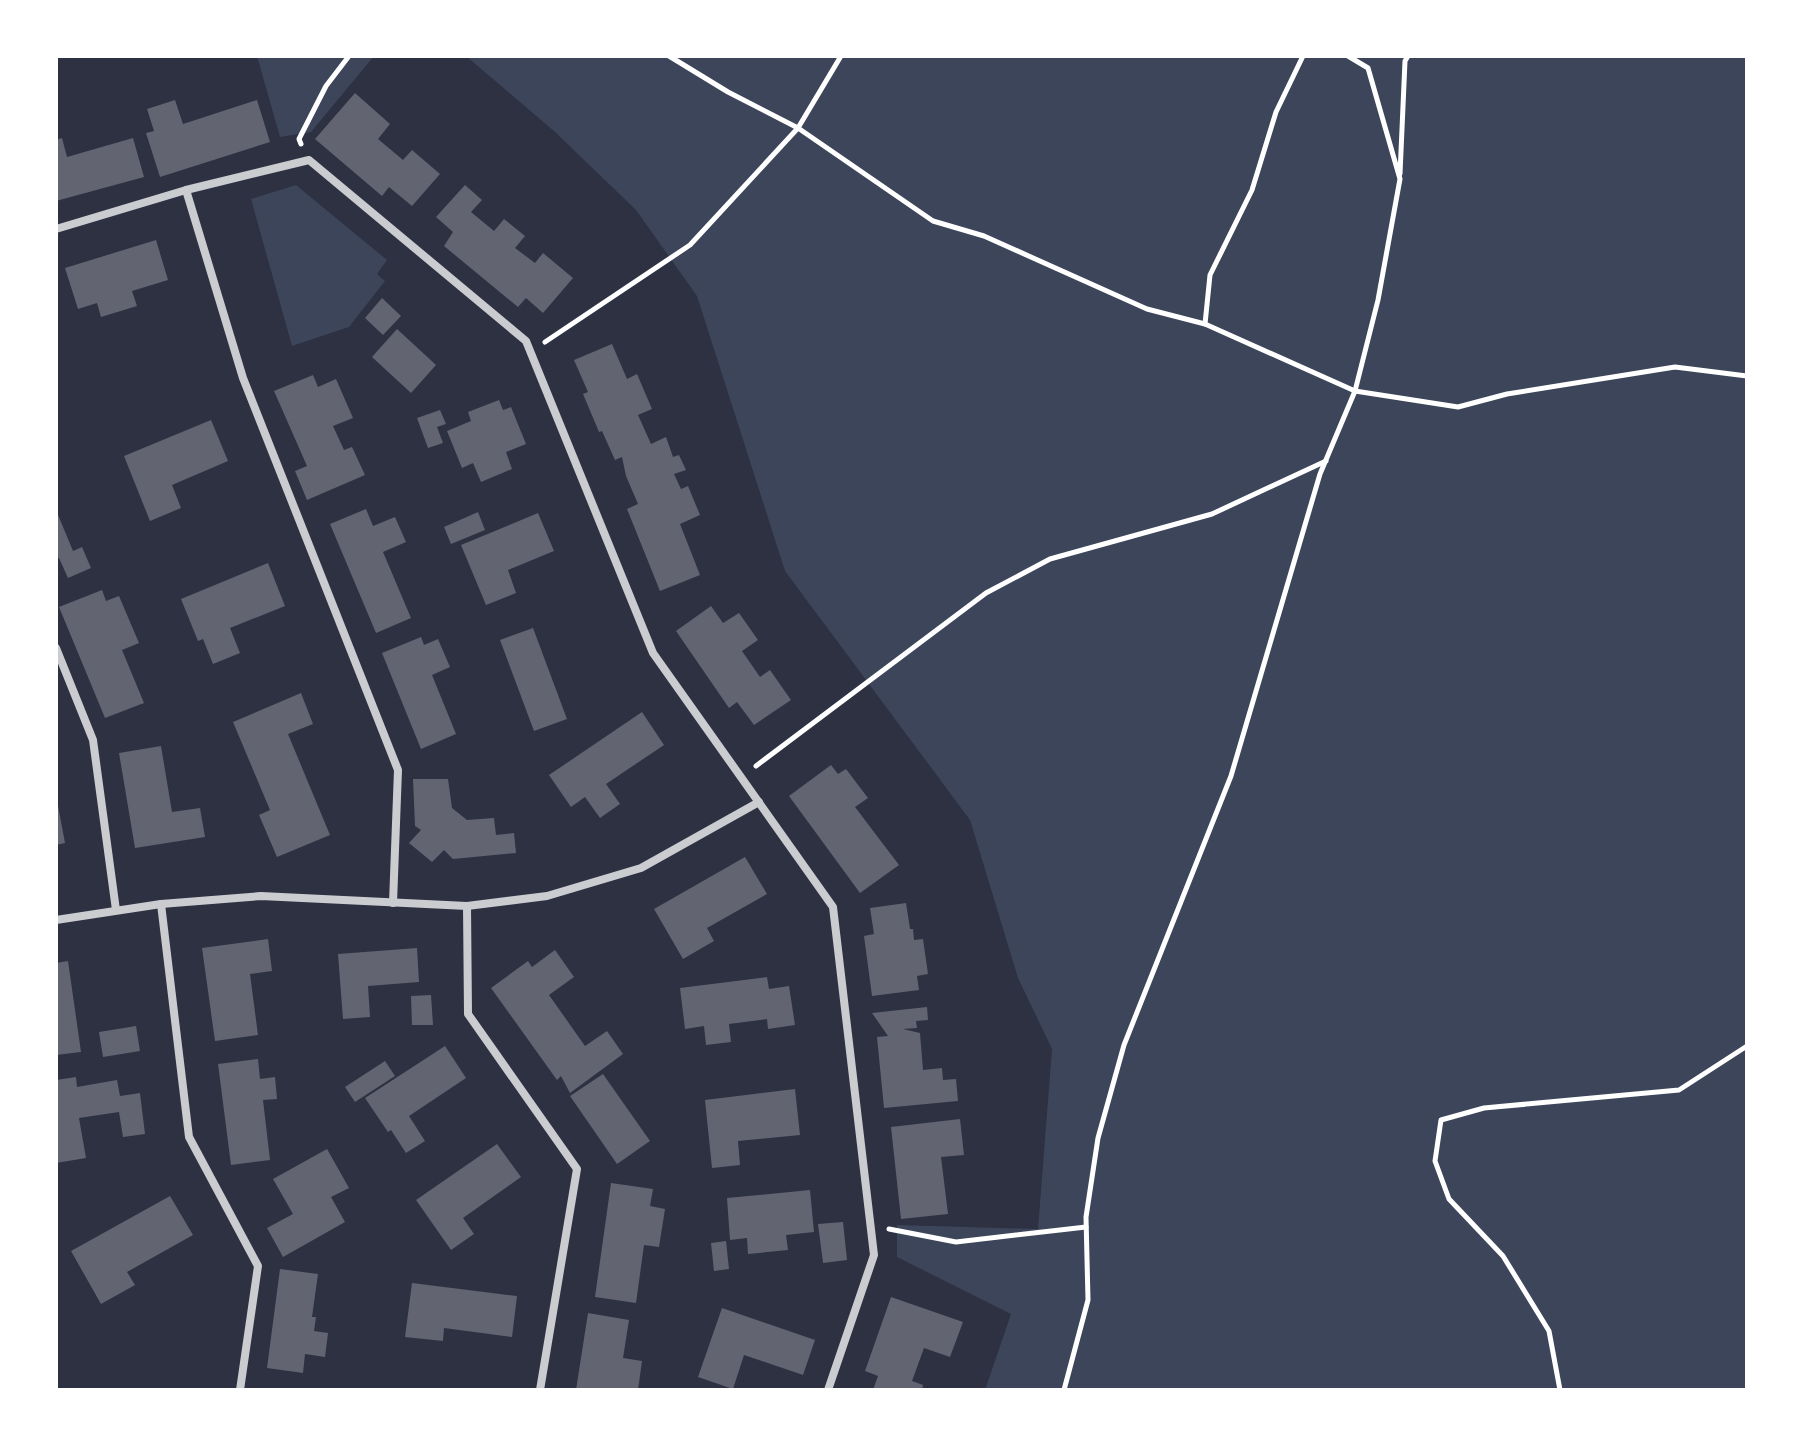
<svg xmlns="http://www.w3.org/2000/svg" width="1803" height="1446" font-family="'DejaVu Sans',sans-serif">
  <rect width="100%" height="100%" fill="#2d3142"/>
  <!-- green -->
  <g fill="#3c4559">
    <polygon points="257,56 374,56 311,132 280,137"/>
    <polygon points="466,56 1747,56 1747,1390 985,1390 1011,1314 897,1257 897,1225 1038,1229 1052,1049 1018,978 970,820 785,571 697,296 636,210 555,132"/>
    <polygon points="296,185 387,260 377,274 385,281 349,327 292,346 251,199"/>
  </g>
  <!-- building -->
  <g fill="#626471">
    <polygon points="355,93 390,124 378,139 403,160 412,150 440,174 412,206 389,187 382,196 315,139"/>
    <polygon points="175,100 183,124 257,100 270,142 160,177 146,133 154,131 147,109"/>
    <polygon points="62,138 67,157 133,138 144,177 56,201 56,140"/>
    <polygon points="465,185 482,200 471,212 494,231 504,219 525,236 515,248 535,263 543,253 573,278 543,313 526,298 518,307 444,246 453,232 436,217"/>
    <polygon points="156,240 168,280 132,291 137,306 101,317 97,303 78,309 65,268"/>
    <polygon points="382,298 401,316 383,335 365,318"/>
    <polygon points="397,329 436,365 411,393 372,357"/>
    <polygon points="612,344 627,379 637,374 652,409 638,415 651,444 666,437 673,457 679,455 686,470 674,474 681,489 688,486 700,515 680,524 700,575 660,591 627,509 638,504 626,476 622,457 615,460 602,431 599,432 583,394 588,392 574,360"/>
    <polygon points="313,375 318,387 336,379 353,418 333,426 344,450 352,447 365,475 307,500 295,471 307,466 274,391"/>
    <polygon points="499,400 503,410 511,407 526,444 506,452 512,469 481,482 473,463 462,468 447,431 471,421 468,412"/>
    <polygon points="440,410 446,424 437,427 443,443 428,448 417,418"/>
    <polygon points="211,420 228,461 172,485 181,508 150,521 124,456"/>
    <polygon points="366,509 373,526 395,517 406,542 383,552 411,618 376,633 330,524"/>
    <polygon points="56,510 73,551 82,547 91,568 68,578 59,558 56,559"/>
    <polygon points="478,512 485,530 451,544 444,527"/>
    <polygon points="538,513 554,551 508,570 516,593 486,605 461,545"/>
    <polygon points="268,563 285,606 230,628 240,653 213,664 203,639 198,641 181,599"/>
    <polygon points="102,590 106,601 119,596 139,643 122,650 144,703 105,718 59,607"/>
    <polygon points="711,606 723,623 739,613 758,640 742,651 760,677 770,670 791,700 754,725 737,702 729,708 676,631"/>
    <polygon points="533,628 567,719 534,731 500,640"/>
    <polygon points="421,637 424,645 438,639 450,667 432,675 456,734 421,749 382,653"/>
    <polygon points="301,693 313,724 288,734 330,835 277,857 259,815 270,810 233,722"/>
    <polygon points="642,712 664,745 606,784 620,804 600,818 585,797 571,807 549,775"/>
    <polygon points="161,746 172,812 200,808 205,837 135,848 119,753"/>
    <polygon points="831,765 838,774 846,769 868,798 855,807 899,865 860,893 789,796"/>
    <polygon points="413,779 448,779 452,808 467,820 494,818 496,835 514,833 516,853 453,859 444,850 432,862 409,843 421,830 415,826"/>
    <polygon points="56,795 65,843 56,845"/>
    <polygon points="745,857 767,894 707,928 714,941 683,959 654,909"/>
    <polygon points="906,903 910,929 913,929 914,940 923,939 928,974 917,976 919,990 872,996 864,936 874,934 870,908"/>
    <polygon points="268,939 272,971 250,974 258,1035 215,1041 202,948"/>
    <polygon points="417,948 419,982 368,986 370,1017 343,1019 338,954"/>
    <polygon points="555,950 574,977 549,995 585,1046 607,1031 623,1054 570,1093 561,1076 557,1080 491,988 528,961 532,967"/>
    <polygon points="68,961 81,1052 56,1055 56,963"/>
    <polygon points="767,977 769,989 789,986 795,1025 768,1029 767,1019 729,1024 731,1042 706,1045 704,1026 685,1029 680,988"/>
    <polygon points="431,995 433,1025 412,1025 411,996"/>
    <polygon points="927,1007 928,1020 916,1021 917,1028 903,1029 920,1033 923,1070 942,1068 943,1080 956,1079 958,1101 884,1108 877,1037 888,1036 872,1013"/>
    <polygon points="136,1026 140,1051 103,1057 99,1032"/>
    <polygon points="445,1046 466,1078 409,1116 425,1141 406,1153 391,1130 388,1132 365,1098"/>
    <polygon points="258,1059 260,1079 275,1077 277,1099 263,1100 270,1160 231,1165 218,1064"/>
    <polygon points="385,1061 395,1076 355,1102 345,1087"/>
    <polygon points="603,1074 650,1141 617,1164 570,1096"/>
    <polygon points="76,1077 77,1087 117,1080 120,1096 140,1093 145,1134 123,1137 119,1112 79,1118 86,1158 56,1163 56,1080"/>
    <polygon points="795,1089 800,1135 738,1141 740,1165 712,1168 705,1100"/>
    <polygon points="960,1119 964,1155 941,1157 948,1214 901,1219 891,1127"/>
    <polygon points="497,1144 521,1177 463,1218 474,1234 451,1250 416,1200"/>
    <polygon points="327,1149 349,1188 331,1197 345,1222 283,1257 267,1228 293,1214 273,1179"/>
    <polygon points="611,1183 653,1189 650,1206 665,1209 659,1247 644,1245 636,1303 595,1297"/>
    <polygon points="810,1190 814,1232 786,1235 788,1250 748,1254 747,1238 730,1240 727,1198"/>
    <polygon points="170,1196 193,1235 127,1272 135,1285 101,1304 71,1251"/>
    <polygon points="843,1222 847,1260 823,1263 818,1224"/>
    <polygon points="726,1241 729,1269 714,1271 711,1243"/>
    <polygon points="280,1269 318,1274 312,1317 316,1317 314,1331 328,1333 325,1357 305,1354 303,1373 267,1368"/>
    <polygon points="412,1283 517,1296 512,1337 444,1328 443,1341 405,1337"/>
    <polygon points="891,1297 963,1322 950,1357 924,1348 912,1381 923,1385 922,1390 873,1390 878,1376 865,1371"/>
    <polygon points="722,1308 815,1340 803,1375 744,1355 733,1389 698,1377"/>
    <polygon points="588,1313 629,1320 623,1358 642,1361 638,1390 576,1390"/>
  </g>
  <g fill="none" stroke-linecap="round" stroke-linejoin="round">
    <!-- path -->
    <g stroke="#fff" stroke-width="5">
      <polyline points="669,56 728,92 798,128 933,221 984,236 1147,309 1205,324 1355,391 1458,407 1507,394 1675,367 1747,376"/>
      <polyline points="301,144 299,139 326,86 349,56"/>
      <polyline points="1400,174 1405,61 1408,56"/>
      <polyline points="1205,324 1210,275 1252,190 1276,112 1303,56"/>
      <polyline points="545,342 690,245 798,128 841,56"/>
      <polyline points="756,766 986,593 1050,559 1212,514 1326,461"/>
      <polyline points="889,1229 956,1242 1086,1227"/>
      <polyline points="1064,1390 1088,1300 1086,1217 1098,1138 1124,1045 1231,776 1320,474 1355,391 1378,300 1400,179 1368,68 1348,56"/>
      <polyline points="1560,1390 1549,1331 1503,1256 1449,1199 1435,1161 1441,1120 1484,1108 1679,1090 1747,1046"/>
    </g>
    <!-- minor -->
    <g stroke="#caccd0" stroke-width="8">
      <polyline points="186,190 243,378 398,770 393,903"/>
      <polyline points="56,229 186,190 309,160 526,341 653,653 833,907 874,1255 828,1390"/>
      <polyline points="56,648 93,740 116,910"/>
      <polyline points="161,904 189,1137 258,1266 240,1390"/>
      <polyline points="467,906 468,1014 577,1169 540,1390"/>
      <polyline points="56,920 161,904 261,896 467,906 547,896 641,868 759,802"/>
    </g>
  </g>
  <!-- border -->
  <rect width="1803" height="1446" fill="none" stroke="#ffffff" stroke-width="116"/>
</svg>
